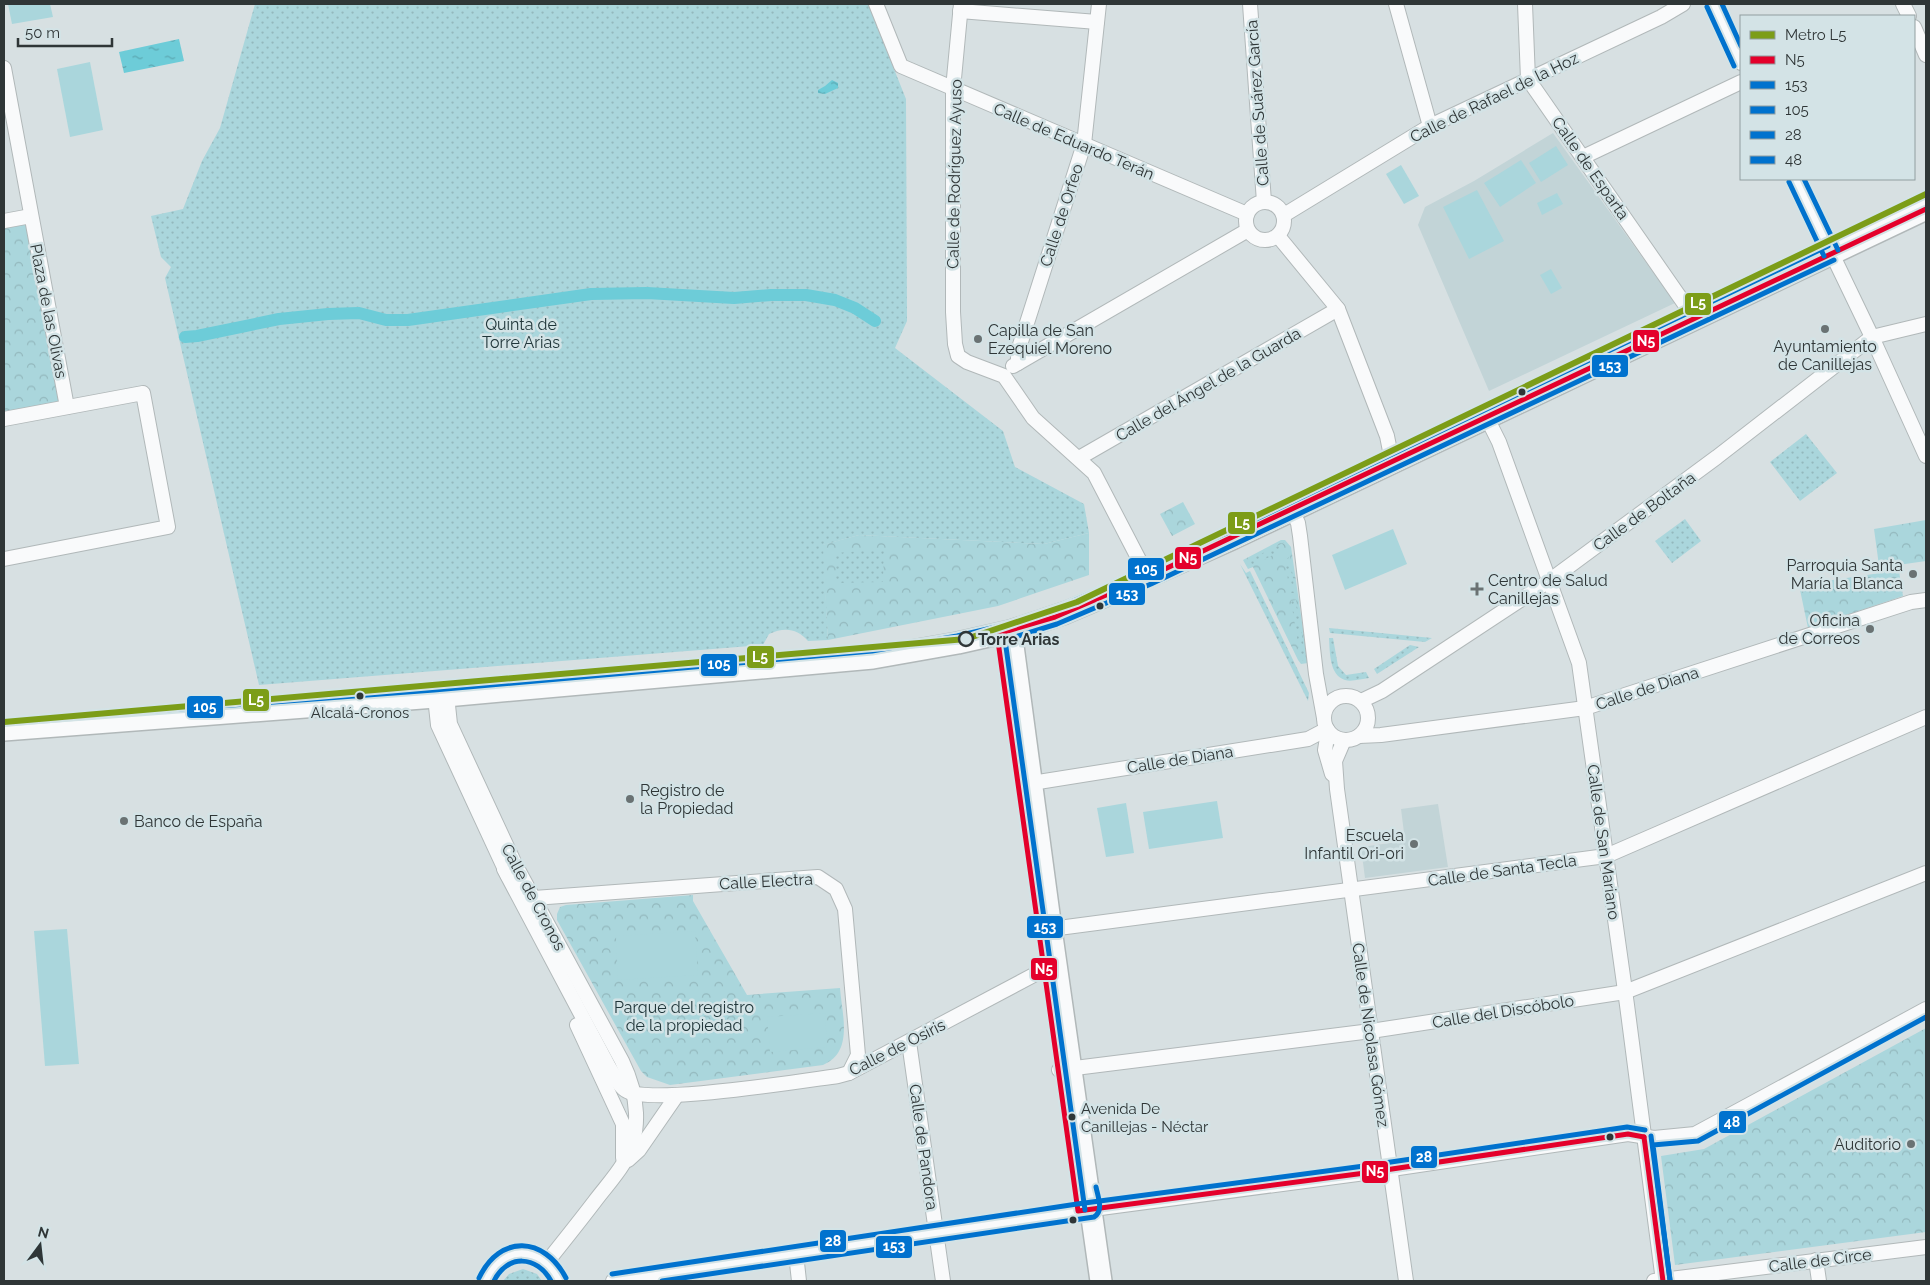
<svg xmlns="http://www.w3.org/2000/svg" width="1930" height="1285" font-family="Raleway,sans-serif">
  <defs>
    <pattern id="park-crowns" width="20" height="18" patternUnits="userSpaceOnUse" patternTransform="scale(1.25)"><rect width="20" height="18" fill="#aad6dc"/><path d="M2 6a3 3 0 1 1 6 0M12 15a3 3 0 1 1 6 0" fill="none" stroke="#93b8bd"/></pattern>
    <pattern id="garden-dots" width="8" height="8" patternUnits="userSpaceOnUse" patternTransform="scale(1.25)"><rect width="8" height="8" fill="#aad6dc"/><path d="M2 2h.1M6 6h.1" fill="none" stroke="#93b8bd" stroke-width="1.8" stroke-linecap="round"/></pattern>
    <pattern id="water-ripples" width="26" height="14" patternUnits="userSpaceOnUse" patternTransform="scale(1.25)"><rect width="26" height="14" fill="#6dccd8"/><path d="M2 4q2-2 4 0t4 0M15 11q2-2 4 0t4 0" fill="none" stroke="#5aa6b0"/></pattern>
  </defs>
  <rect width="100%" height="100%" fill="#d7e0e2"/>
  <!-- built -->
  <g fill="#c2d4d7">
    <polygon points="1553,133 1675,303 1489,391 1418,225 1425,207 1474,181"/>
    <polygon points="1438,804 1448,867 1365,878 1361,847 1405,841 1401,809"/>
  </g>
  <!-- park -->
  <g fill="url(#park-crowns)">
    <polygon points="26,222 60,403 4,413 4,227"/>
    <polygon points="1183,502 1195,524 1172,536 1160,514"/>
    <polygon points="1926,520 1926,561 1898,565 1903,596 1808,628 1799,585 1880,573 1874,529"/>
    <polygon points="1089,533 1089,575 998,606 828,640 822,545 859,535 1044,544"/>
    <polygon points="1281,540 1285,540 1291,547 1308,663 1301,664 1298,660 1253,567 1248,569 1243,560"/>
    <path d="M 693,895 L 693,901 L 747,995 L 840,988 C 842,1015 854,1052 823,1065 L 670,1085 L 647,1077 L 641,1071 L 557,920 L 557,914 L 560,907 L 566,905 Z"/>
    <polygon points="1926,1028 1926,1232 1675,1265 1661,1156 1704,1149"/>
  </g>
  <!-- garden -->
  <g fill="url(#garden-dots)">
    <path d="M 255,4 L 868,4 L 906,99 L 907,321 L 895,348 L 1003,431 L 1015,467 L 1084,504 L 1089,533 L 1044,544 L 859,535 L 823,545 L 828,640 L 808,641 C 797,628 784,627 769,634 L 763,645 L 259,685 L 165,278 L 171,267 L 161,257 L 151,216 L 183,209 L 202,161 L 220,128 Z"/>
    <polygon points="1806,434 1837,473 1800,501 1770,462"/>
    <polygon points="1685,519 1701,541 1672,563 1655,541"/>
    <polygon points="1285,542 1273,555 1250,567 1245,562"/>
    <polygon points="884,549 883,582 836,583 836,553"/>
    <polygon points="1290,556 1295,593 1290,593 1285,561"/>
    <polygon points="1240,564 1246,573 1250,571 1309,693 1308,701"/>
    <polygon points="1296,600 1306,659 1301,661 1291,601"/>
    <polygon points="1329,628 1432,638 1425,642 1330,633"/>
    <path d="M 1329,638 L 1333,638 L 1338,666 L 1346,675 L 1366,672 L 1369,678 C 1362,679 1351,682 1345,680 C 1329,675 1330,652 1329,638 Z"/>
    <polygon points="1410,645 1419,647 1377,674 1374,669"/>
    <polygon points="523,1269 537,1274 542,1281 503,1281 509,1274"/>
  </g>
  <!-- pitch -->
  <g fill="#aad6dc">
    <polygon points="8,4 50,4 53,17 12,24"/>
    <polygon points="90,62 103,130 70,137 57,69"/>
    <polygon points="1556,146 1568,165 1541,182 1529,163"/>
    <polygon points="1521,160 1536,183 1500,207 1484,183"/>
    <polygon points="1401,165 1419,196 1404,204 1386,174"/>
    <polygon points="1477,190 1504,241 1469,259 1443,207"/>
    <polygon points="1557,193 1563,204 1542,215 1537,203"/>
    <polygon points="1551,269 1562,288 1551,294 1540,275"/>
    <polygon points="1393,529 1407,564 1345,590 1332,555"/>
    <polygon points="1217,801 1223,838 1149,849 1143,812"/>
    <polygon points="1126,803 1134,853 1106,857 1097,808"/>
    <polygon points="67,929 79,1064 45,1066 34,931"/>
    <polygon points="695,931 698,975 618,980 616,936"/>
    <polygon points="825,1013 827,1047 770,1052 767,1017"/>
  </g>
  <!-- water -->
  <g fill="url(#water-ripples)">
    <polygon points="179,39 184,61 124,73 119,52"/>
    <polygon points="832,80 838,83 838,88 825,94 818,93 818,90 825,86"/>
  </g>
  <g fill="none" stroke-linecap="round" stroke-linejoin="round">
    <!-- canal -->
    <polyline stroke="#6dccd8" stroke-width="12" points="185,337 197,336 279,319 328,314 359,313 386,320 408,320 591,294 647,293 734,298 771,295 806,295 835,300 855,308 875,321"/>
    <defs>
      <g id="minor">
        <polyline points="876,4 901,66 1247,214"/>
        <polyline points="961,4 953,89 953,312 955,344 958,356 967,362 1004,376 1033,418 1094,473 1148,577"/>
        <polyline points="1250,4 1264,202"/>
        <polyline points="1396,4 1430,126"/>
        <polyline points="1525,4 1528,79 1695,319"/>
        <polyline points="1714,4 1741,63"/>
        <polyline points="1903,4 1909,16"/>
        <polyline points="960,11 1097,22"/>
        <polyline points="1914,27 1926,55"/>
        <polyline points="4,68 67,407"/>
        <polyline points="1583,157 1741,82"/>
        <polyline points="1796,179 1872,337 1926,456"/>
        <circle cx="1265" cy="221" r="19"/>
        <polyline points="1284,215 1430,126 1661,17 1683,4"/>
        <polyline points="4,221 31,216"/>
        <polyline points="1278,236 1338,309 1387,436 1392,461"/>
        <polyline points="1018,363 1018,351 1084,144 1099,4"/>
        <polyline points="1013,366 1248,230"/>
        <polyline points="1487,418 1499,442 1579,663 1627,1005 1663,1281"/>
        <polyline points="4,419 143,393 168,527 4,559"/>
        <polyline points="1079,458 1338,309"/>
        <polyline points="1292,510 1298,523 1300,536 1316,674 1324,718"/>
        <path d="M 447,696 L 450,724 L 515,864 L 622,1061 C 638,1094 643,1132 623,1164 C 615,1177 604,1189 595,1201 C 579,1222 563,1242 547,1262"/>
        <circle cx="1346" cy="718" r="22"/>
        <polyline points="435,697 438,725 508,876"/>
        <polyline points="1361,701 1382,691 1549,581 1717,457 1872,337 1926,324"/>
        <polyline points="1328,731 1325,750 1332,774"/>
        <polyline points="1359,736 1381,735 1585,708 1911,602 1926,600"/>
        <polyline points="1344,740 1335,761 1337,789 1406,1281"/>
        <polyline points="1032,783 1308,739 1327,729"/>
        <path d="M 504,869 L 609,1067 C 614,1075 619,1087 627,1091 C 653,1105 801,1081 838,1076 L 849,1073 L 1045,969"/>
        <polyline points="534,898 818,877 836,889 845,909 858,1055 849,1073"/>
        <polyline points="1051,929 1606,856 1926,717"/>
        <polyline points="577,1025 623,1124 623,1158"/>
        <polyline points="909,1042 943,1281"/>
        <polyline points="1059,1070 1371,1031 1625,992 1926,873"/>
        <polyline points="628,1160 639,1150 677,1095"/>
        <polyline points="796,1254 799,1281"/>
        <polyline points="1816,1260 1819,1281"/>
        <path d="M 486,1281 C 497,1243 547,1245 559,1281"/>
        <polyline points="613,1281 1078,1211 1365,1173 1628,1134 1654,1138 1695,1134 1926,1009"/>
        <polyline points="1654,1281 1926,1247"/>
      </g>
      <g id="primary">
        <polyline points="1011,631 1051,929 1101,1281"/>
        <polyline points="4,730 435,697 873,658 958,643 1011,631 1065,613 1098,599 1234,538 1926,209"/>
      </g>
    </defs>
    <!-- minor casing -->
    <use href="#minor" stroke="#b1b8b9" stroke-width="16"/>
    <!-- primary casing -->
    <use href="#primary" stroke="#b1b8b9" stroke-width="24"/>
    <!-- minor -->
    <use href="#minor" stroke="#f9fafb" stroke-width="14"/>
    <!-- primary -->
    <use href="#primary" stroke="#f9fafb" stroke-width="21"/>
    <defs>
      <g id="bus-1">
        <polyline points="1644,1137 1628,1134 1365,1173 1078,1211 997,634 1055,617 1148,577 1926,209"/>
        <polyline points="1644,1137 1663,1281"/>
      </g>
      <g id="bus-2">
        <polyline points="1707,7 1734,66"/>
        <polyline points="1789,182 1824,256"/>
        <polyline points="1085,1210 1005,640 1057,624 1151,584 1834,260"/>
        <path d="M 494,1281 C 507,1254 537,1255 551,1281"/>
        <path d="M 662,1281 L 1094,1217 C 1104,1211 1098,1197 1096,1187"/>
      </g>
      <g id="bus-3">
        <polyline points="1722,4 1741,46"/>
        <polyline points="1804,179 1838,250"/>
        <polyline points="4,722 434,690 872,651 957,636 1009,624 1062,606 1231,531 1828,246"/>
      </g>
      <g id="bus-4">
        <polyline points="1651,1136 1670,1280"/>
        <polyline points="612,1274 1077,1204 1364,1166 1627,1127 1645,1130"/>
        <path d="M 479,1278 C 500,1234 544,1236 566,1278"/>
      </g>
      <polyline id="bus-5" points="1670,1280 1653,1145 1698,1141 1926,1017"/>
    </defs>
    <!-- bus-1 casing -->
    <use href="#bus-1" stroke="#d3e3e6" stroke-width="9"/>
    <!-- bus-2 casing -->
    <use href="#bus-2" stroke="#d3e3e6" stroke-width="9"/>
    <!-- bus-3 casing -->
    <use href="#bus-3" stroke="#d3e3e6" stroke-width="9"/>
    <!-- bus-4 casing -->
    <use href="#bus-4" stroke="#d3e3e6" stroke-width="9"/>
    <!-- bus-5 casing -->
    <use href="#bus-5" stroke="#d3e3e6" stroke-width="9"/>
    <!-- bus-1 -->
    <use href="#bus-1" stroke="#e4002b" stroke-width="5"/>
    <!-- bus-2 -->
    <use href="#bus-2" stroke="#0072ce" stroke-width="5"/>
    <!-- bus-3 -->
    <use href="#bus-3" stroke="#0072ce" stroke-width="5"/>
    <!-- bus-4 -->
    <use href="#bus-4" stroke="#0072ce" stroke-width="5"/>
    <!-- bus-5 -->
    <use href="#bus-5" stroke="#0072ce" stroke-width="5"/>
    <defs>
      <polyline id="metro-1" points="4,722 966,639 1077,602 1926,194"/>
    </defs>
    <!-- metro-1 casing -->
    <use href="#metro-1" stroke="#d3e3e6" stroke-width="10"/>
    <!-- metro-1 -->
    <use href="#metro-1" stroke="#7c9d18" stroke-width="6"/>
  </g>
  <!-- markers -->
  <g fill="#6a7273" stroke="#d3e3e6" stroke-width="2">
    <circle cx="1825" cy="329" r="5"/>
    <circle cx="978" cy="339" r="5"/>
    <circle cx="1913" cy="574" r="5"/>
    <path d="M1474.5 581.5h5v5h5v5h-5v5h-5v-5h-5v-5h5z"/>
    <circle cx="1870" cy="629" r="5"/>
    <circle cx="630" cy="799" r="5"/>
    <circle cx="124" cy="821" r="5"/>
    <circle cx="1414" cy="844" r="5"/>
    <circle cx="1911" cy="1144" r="5"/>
  </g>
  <g fill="#2f3637" stroke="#d3e3e6" stroke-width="2">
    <circle cx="1522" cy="392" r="4.5"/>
    <circle cx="1100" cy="606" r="4.5"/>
    <circle cx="360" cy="696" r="4.5"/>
    <circle cx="1072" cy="1117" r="4.5"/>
    <circle cx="1610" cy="1137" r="4.5"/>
    <circle cx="1073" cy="1220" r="4.5"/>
  </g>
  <circle fill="#d3e3e6" stroke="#2f3637" stroke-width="2.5" cx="966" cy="639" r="7"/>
  <g text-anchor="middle" stroke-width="5" stroke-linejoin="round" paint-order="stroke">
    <!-- bus labels -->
    <g font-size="15" fill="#2f3637" stroke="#d3e3e6">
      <text x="360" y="718">Alcalá-Cronos</text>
      <text x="1081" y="1114" text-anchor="start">Avenida De<tspan x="1081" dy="18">Canillejas - Néctar</tspan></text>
    </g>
    <!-- street labels -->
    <g font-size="16" fill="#2f3637" stroke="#d3e3e6">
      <text transform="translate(1494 97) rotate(-26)" y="6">Calle de Rafael de la Hoz</text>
      <text transform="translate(1257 103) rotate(-94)" y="6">Calle de Suárez García</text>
      <text transform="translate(1074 141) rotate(23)" y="6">Calle de Eduardo Terán</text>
      <text transform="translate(1591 168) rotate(55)" y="6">Calle de Esparta</text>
      <text transform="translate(954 174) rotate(-89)" y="6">Calle de Rodríguez Ayuso</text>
      <text transform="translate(1061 215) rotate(-72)" y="6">Calle de Orfeo</text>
      <text transform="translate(49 311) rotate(79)" y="6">Plaza de las Olivas</text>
      <text transform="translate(1208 384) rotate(-30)" y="6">Calle del Ángel de la Guarda</text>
      <text transform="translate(1644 511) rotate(-36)" y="6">Calle de Boltaña</text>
      <text transform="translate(1647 688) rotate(-18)" y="6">Calle de Diana</text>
      <text transform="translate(1180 759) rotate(-9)" y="6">Calle de Diana</text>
      <text transform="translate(1604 842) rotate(82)" y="6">Calle de San Mariano</text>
      <text transform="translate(1502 870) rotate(-8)" y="6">Calle de Santa Tecla</text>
      <text transform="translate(766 881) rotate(-3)" y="6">Calle Electra</text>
      <text transform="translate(534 897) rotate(62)" y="6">Calle de Cronos</text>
      <text transform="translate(1503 1011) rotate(-9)" y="6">Calle del Discóbolo</text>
      <text transform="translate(1371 1035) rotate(82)" y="6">Calle de Nicolasa Gómez</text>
      <text transform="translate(897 1047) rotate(-27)" y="6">Calle de Osiris</text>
      <text transform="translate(924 1147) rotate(82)" y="6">Calle de Pandora</text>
      <text transform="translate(1820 1260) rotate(-7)" y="6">Calle de Circe</text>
    </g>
    <!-- park labels -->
    <g font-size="16" fill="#20363a" stroke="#d3e3e6">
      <text x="521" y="330">Quinta de<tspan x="521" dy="18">Torre Arias</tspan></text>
      <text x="684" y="1013">Parque del registro<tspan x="684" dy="18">de la propiedad</tspan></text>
    </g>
    <!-- poi labels -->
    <g font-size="16" fill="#2f3637" stroke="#d3e3e6" text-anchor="start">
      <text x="988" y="336">Capilla de San<tspan x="988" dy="18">Ezequiel Moreno</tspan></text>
      <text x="1825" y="352" text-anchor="middle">Ayuntamiento<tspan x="1825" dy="18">de Canillejas</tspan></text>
      <text x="1903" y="571" text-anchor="end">Parroquia Santa<tspan x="1903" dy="18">María la Blanca</tspan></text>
      <text x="1488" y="586">Centro de Salud<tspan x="1488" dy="18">Canillejas</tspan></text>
      <text x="1860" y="626" text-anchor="end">Oficina<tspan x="1860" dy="18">de Correos</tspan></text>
      <text x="640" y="796">Registro de<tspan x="640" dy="18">la Propiedad</tspan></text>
      <text x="134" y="827">Banco de España</text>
      <text x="1404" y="841" text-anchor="end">Escuela<tspan x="1404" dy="18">Infantil Ori-ori</tspan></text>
      <text x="1901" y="1150" text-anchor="end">Auditorio</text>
    </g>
    <!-- stop labels -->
    <g font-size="16" font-weight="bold" fill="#2f3637" stroke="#d3e3e6" text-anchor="start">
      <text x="978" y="645">Torre Arias</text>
    </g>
  </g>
  <g stroke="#d3e3e6" stroke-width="2">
    <rect x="1684" y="292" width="28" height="24" rx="5" fill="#7c9d18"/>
    <rect x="1632" y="329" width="28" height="24" rx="5" fill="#e4002b"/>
    <rect x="1591" y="354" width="38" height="24" rx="5" fill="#0072ce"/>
    <rect x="1227" y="511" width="29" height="24" rx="5" fill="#7c9d18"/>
    <rect x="1174" y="546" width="28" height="24" rx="5" fill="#e4002b"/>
    <rect x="1127" y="557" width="38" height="24" rx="5" fill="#0072ce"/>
    <rect x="1108" y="582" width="38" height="24" rx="5" fill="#0072ce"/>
    <rect x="746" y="645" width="29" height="24" rx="5" fill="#7c9d18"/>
    <rect x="700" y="653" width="38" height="24" rx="5" fill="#0072ce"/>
    <rect x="242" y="688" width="28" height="24" rx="5" fill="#7c9d18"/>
    <rect x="186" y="695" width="38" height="24" rx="5" fill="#0072ce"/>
    <rect x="1026" y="915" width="38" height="24" rx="5" fill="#0072ce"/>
    <rect x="1030" y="957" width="28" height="24" rx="5" fill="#e4002b"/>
    <rect x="1718" y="1110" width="29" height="24" rx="5" fill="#0072ce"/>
    <rect x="1410" y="1145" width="28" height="24" rx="5" fill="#0072ce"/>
    <rect x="1361" y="1160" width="28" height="24" rx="5" fill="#e4002b"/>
    <rect x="819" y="1229" width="28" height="24" rx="5" fill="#0072ce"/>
    <rect x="875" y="1235" width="38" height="24" rx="5" fill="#0072ce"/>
  </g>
  <g font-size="14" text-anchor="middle" font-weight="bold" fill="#fff">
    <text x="1698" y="308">L5</text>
    <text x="1646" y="346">N5</text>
    <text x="1610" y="371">153</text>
    <text x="1242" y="528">L5</text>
    <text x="1188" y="563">N5</text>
    <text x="1146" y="574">105</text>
    <text x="1127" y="599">153</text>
    <text x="760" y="662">L5</text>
    <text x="719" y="669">105</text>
    <text x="256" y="705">L5</text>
    <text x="205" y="712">105</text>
    <text x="1045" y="932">153</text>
    <text x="1044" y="974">N5</text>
    <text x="1732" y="1127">48</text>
    <text x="1424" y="1162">28</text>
    <text x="1375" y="1176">N5</text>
    <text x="833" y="1246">28</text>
    <text x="894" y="1251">153</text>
  </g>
  <!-- border -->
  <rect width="1930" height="1285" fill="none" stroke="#2f3637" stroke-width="10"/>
  <!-- legend -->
  <rect x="1740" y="15" width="175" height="165" fill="#d3e3e6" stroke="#919ea0"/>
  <rect x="1750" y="31" width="25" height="8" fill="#7c9d18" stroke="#919ea0"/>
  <text x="1785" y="40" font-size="15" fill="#2f3637">Metro L5</text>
  <rect x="1750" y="56" width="25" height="8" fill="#e4002b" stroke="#919ea0"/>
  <text x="1785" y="65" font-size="15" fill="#2f3637">N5</text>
  <rect x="1750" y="81" width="25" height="8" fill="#0072ce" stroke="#919ea0"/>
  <text x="1785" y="90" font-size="15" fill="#2f3637">153</text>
  <rect x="1750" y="106" width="25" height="8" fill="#0072ce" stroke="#919ea0"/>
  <text x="1785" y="115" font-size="15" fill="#2f3637">105</text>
  <rect x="1750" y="131" width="25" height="8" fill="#0072ce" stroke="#919ea0"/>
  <text x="1785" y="140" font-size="15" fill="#2f3637">28</text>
  <rect x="1750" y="156" width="25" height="8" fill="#0072ce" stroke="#919ea0"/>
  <text x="1785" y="165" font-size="15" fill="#2f3637">48</text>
  <!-- north arrow -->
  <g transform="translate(40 1245) rotate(15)" stroke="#d3e3e6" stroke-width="4" paint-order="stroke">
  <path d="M0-4L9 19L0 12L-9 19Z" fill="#2f3637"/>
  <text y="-8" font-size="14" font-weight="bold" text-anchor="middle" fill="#2f3637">N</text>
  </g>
  <!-- scale -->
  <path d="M18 38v8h94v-8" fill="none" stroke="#2f3637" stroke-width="2.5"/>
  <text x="25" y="38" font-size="15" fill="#2f3637" stroke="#d3e3e6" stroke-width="4" paint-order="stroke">50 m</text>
</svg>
